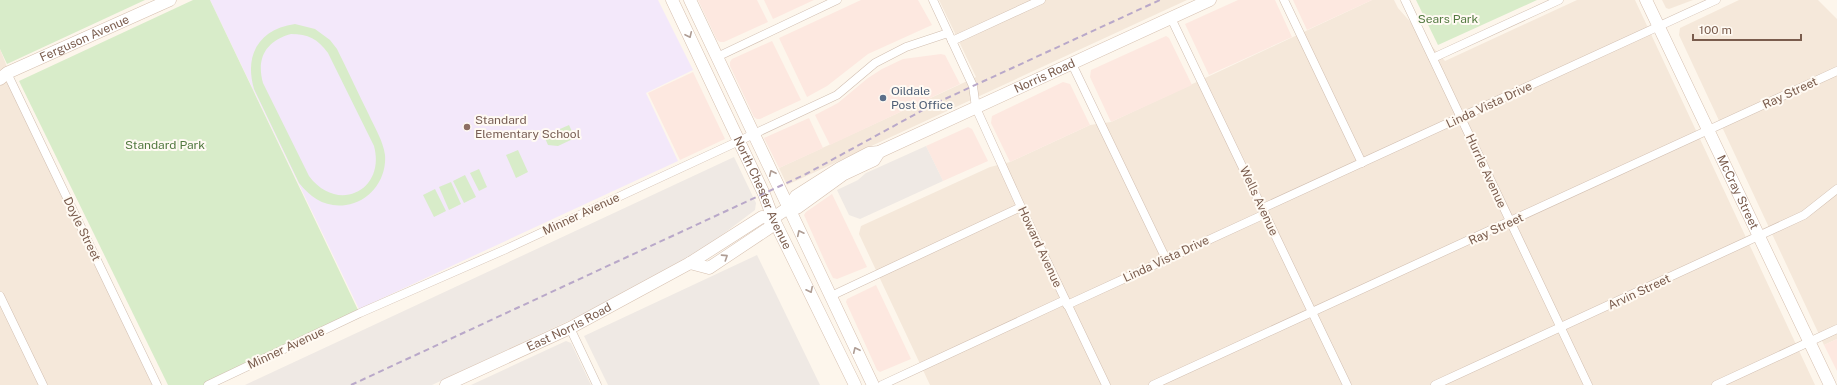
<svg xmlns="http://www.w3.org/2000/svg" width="1837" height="385" font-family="'Public Sans',sans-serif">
  <rect width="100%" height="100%" fill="#fdf6ec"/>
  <!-- residential -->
  <g fill="#f5e8da">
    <polygon points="939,0 1187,0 787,185 779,168 976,77"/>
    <polygon points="1372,0 1394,0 1398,8 1445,61 1577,0 1635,0 1815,385 930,385 859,234 861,226 990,167 1010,162 1090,125 1111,122"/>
    <polygon points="1662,0 1693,0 1669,9 1666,8"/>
    <polygon points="1739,0 1818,0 1837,19 1837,339 1824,345 1679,35 1680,28"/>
    <polygon points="0,49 13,82 161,385 0,385"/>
  </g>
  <!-- commercial -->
  <g fill="#fde8e0">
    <polygon points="698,0 757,0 768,22 724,42 720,42 717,40"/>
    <polygon points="764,0 814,0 773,19"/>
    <polygon points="861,0 918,0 932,25 868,54 827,86 807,97 779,38"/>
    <polygon points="1238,0 1275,0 1292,37 1209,75 1185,24"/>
    <polygon points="1293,0 1372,0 1307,30"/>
    <polygon points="1166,36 1169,38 1192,85 1111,122 1090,77 1091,70"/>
    <polygon points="772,41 801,100 760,119 757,119 754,117 730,66 730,62 732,59"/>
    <polygon points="941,54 945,55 960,84 830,145 815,115 838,103 868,78 882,69 903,59"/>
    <polygon points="693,72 725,139 680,160 648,93"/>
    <polygon points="1063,82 1070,84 1090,125 1010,162 991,123 992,116"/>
    <polygon points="809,118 823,148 779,168 764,138"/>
    <polygon points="968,127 972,129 988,161 943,181 926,146"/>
    <polygon points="832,194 867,267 837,279 833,278 827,266 804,215 806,212"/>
    <polygon points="876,285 911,359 880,372 877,370 846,302 847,299"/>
    <polygon points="1837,339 1837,371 1824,345"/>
  </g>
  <!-- industrial -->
  <g fill="#efe9e4">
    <polygon points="926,146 943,181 860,219 849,215 837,190 858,180 866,173"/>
    <polygon points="734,157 756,203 755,210 673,272 432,385 245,385"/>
    <polygon points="757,255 820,385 608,385 584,336"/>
    <polygon points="566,341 571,343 591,385 471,385"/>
  </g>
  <!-- education -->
  <polygon fill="#f3e8fa" points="210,0 658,0 693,70 646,93 678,161 359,309"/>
  <!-- green -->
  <g fill="#d8ecc9" fill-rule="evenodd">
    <polygon points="0,0 145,0 7,64 0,49"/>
    <polygon points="193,0 210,0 358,310 209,385 168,385 19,81"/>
    <polygon points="1416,0 1537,0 1438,45"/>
    <path d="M 295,24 L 315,29 L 330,40 L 337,49 C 348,71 358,93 369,115 C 375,128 383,141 385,155 C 387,179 370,202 346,205 C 326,208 311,198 299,183 L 254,89 C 244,55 259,29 295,24 ZM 291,34 C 308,34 318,39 328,53 L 374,146 C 386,191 337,214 309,176 L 263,83 C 256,58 266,41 291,34 Z"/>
    <polygon points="569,125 575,138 558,146 548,145 544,136"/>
    <polygon points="518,150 528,172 516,178 506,155"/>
    <polygon points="479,169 487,187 479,191 470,173"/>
    <polygon points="465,175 476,197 464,203 453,181"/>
    <polygon points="451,182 461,204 449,210 439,187"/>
    <polygon points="435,189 446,211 434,217 423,195"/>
  </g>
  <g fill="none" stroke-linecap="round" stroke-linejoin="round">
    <defs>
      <g id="street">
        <polyline points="933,0 973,86 976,108 1021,207 1106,385"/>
        <polyline points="1284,0 1362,163"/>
        <polyline points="1405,0 1588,385"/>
        <polyline points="1171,18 1347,385"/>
        <polyline points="952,41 1041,0"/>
        <polyline points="717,57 837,0"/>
        <polyline points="1433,58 1559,0"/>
        <polyline points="1072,64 1166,259"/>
        <polyline points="7,73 157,385"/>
        <polyline points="1263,208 1716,0"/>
        <polyline points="0,296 43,385"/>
        <polyline points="831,296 1021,207"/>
        <polyline points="1067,305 1265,214"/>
        <polyline points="570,328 597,385"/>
        <polyline points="208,385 360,313 504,250 739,141 837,95 875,63 906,47 948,33"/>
        <polyline points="882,385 1065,300"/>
        <polyline points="1153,385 1837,71"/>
        <polyline points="1435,385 1804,215 1837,189"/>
        <polyline points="1716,385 1837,329"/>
      </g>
      <g id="secondary">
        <path id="s1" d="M 672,0 L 764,194 L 773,218 L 855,385"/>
        <polyline points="690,0 873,385"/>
        <path id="s2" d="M 1646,0 L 1830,385"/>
        <path id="s3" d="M 0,79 L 7,73 L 170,0"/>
        <polyline points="788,208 797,208 844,174 874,160 879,152"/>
        <path id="s4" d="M 690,263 L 709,268 L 769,228 L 773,218 L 788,208 L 796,196 L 840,168 L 869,153 L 879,152 L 1210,0"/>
        <path id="s5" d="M 446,385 L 570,328 L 690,263 L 762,217 L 773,218"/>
      </g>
    </defs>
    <!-- street casing -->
    <use href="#street" stroke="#d1beb0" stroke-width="9"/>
    <!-- secondary casing -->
    <use href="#secondary" stroke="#d6c0b0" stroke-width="13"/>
    <!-- street -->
    <use href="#street" stroke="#fff" stroke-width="8"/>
    <!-- secondary -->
    <use href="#secondary" stroke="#fff" stroke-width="12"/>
    <!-- rail -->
    <polyline stroke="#b9a8c9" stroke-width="2" stroke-dasharray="6 4" stroke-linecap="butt" points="351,385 806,174 934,104 1160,0"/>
  </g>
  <!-- one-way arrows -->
  <defs><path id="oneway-chevron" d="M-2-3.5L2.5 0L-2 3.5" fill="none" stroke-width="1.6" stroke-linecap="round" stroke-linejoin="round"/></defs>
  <g stroke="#af9d94">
    <use href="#oneway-chevron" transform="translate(689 35) rotate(65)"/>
    <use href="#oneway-chevron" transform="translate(772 173) rotate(-115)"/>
    <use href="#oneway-chevron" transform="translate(800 233) rotate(-116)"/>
    <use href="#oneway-chevron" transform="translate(725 257) rotate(-33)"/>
    <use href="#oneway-chevron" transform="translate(810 290) rotate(64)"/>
    <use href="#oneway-chevron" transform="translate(856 350) rotate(-115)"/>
  </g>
  <!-- markers -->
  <circle fill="#5c6f8a" stroke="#fffaf3" stroke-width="1.5" cx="883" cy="98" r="4"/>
  <circle fill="#8d6e63" stroke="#fffaf3" stroke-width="1.5" cx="467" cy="127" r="4"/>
  <g text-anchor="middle" stroke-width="4" stroke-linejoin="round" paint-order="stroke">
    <!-- park labels -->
    <g font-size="12" fill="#537a41" stroke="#fffaf3">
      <text x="1448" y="23">Sears Park</text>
      <text x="165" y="149">Standard Park</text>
    </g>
    <!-- street labels -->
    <g font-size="12" fill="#7a5c4d" stroke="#fffaf3">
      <text dy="4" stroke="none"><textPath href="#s3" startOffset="94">Ferguson Avenue</textPath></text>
      <text dy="4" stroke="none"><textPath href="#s4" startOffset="412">Norris Road</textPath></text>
      <text transform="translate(1790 93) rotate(-25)" y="4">Ray Street</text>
      <text transform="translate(1489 105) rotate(-25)" y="4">Linda Vista Drive</text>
      <text transform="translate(1486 171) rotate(65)" y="4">Hurrle Avenue</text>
      <text dy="4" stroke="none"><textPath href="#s1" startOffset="213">North Chester Avenue</textPath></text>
      <text dy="4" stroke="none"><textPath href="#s2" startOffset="213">McCray Street</textPath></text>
      <text transform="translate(1259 201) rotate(65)" y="4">Wells Avenue</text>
      <text transform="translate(581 214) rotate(-25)" y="4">Minner Avenue</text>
      <text transform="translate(82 229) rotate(64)" y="4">Doyle Street</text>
      <text transform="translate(1496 229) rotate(-25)" y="4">Ray Street</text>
      <text transform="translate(1040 247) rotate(65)" y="4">Howard Avenue</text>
      <text transform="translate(1166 259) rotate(-25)" y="4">Linda Vista Drive</text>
      <text transform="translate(1639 292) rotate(-25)" y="4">Arvin Street</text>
      <text dy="4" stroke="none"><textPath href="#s5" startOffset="136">East Norris Road</textPath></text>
      <text transform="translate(286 348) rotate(-25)" y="4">Minner Avenue</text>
    </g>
    <!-- service labels -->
    <g font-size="12" fill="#4e5e75" stroke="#fffaf3" text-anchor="start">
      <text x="891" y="95">Oildale<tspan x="891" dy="14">Post Office</tspan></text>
    </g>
    <!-- education labels -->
    <g font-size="12" fill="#785e54" stroke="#fffaf3" text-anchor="start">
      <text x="475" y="124">Standard<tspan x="475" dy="14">Elementary School</tspan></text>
    </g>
  </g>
  <!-- scale -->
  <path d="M1693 34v6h108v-6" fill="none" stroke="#7a5c4d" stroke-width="2"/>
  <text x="1699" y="34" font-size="12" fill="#7a5c4d" stroke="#fffaf3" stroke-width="3" paint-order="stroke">100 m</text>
</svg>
